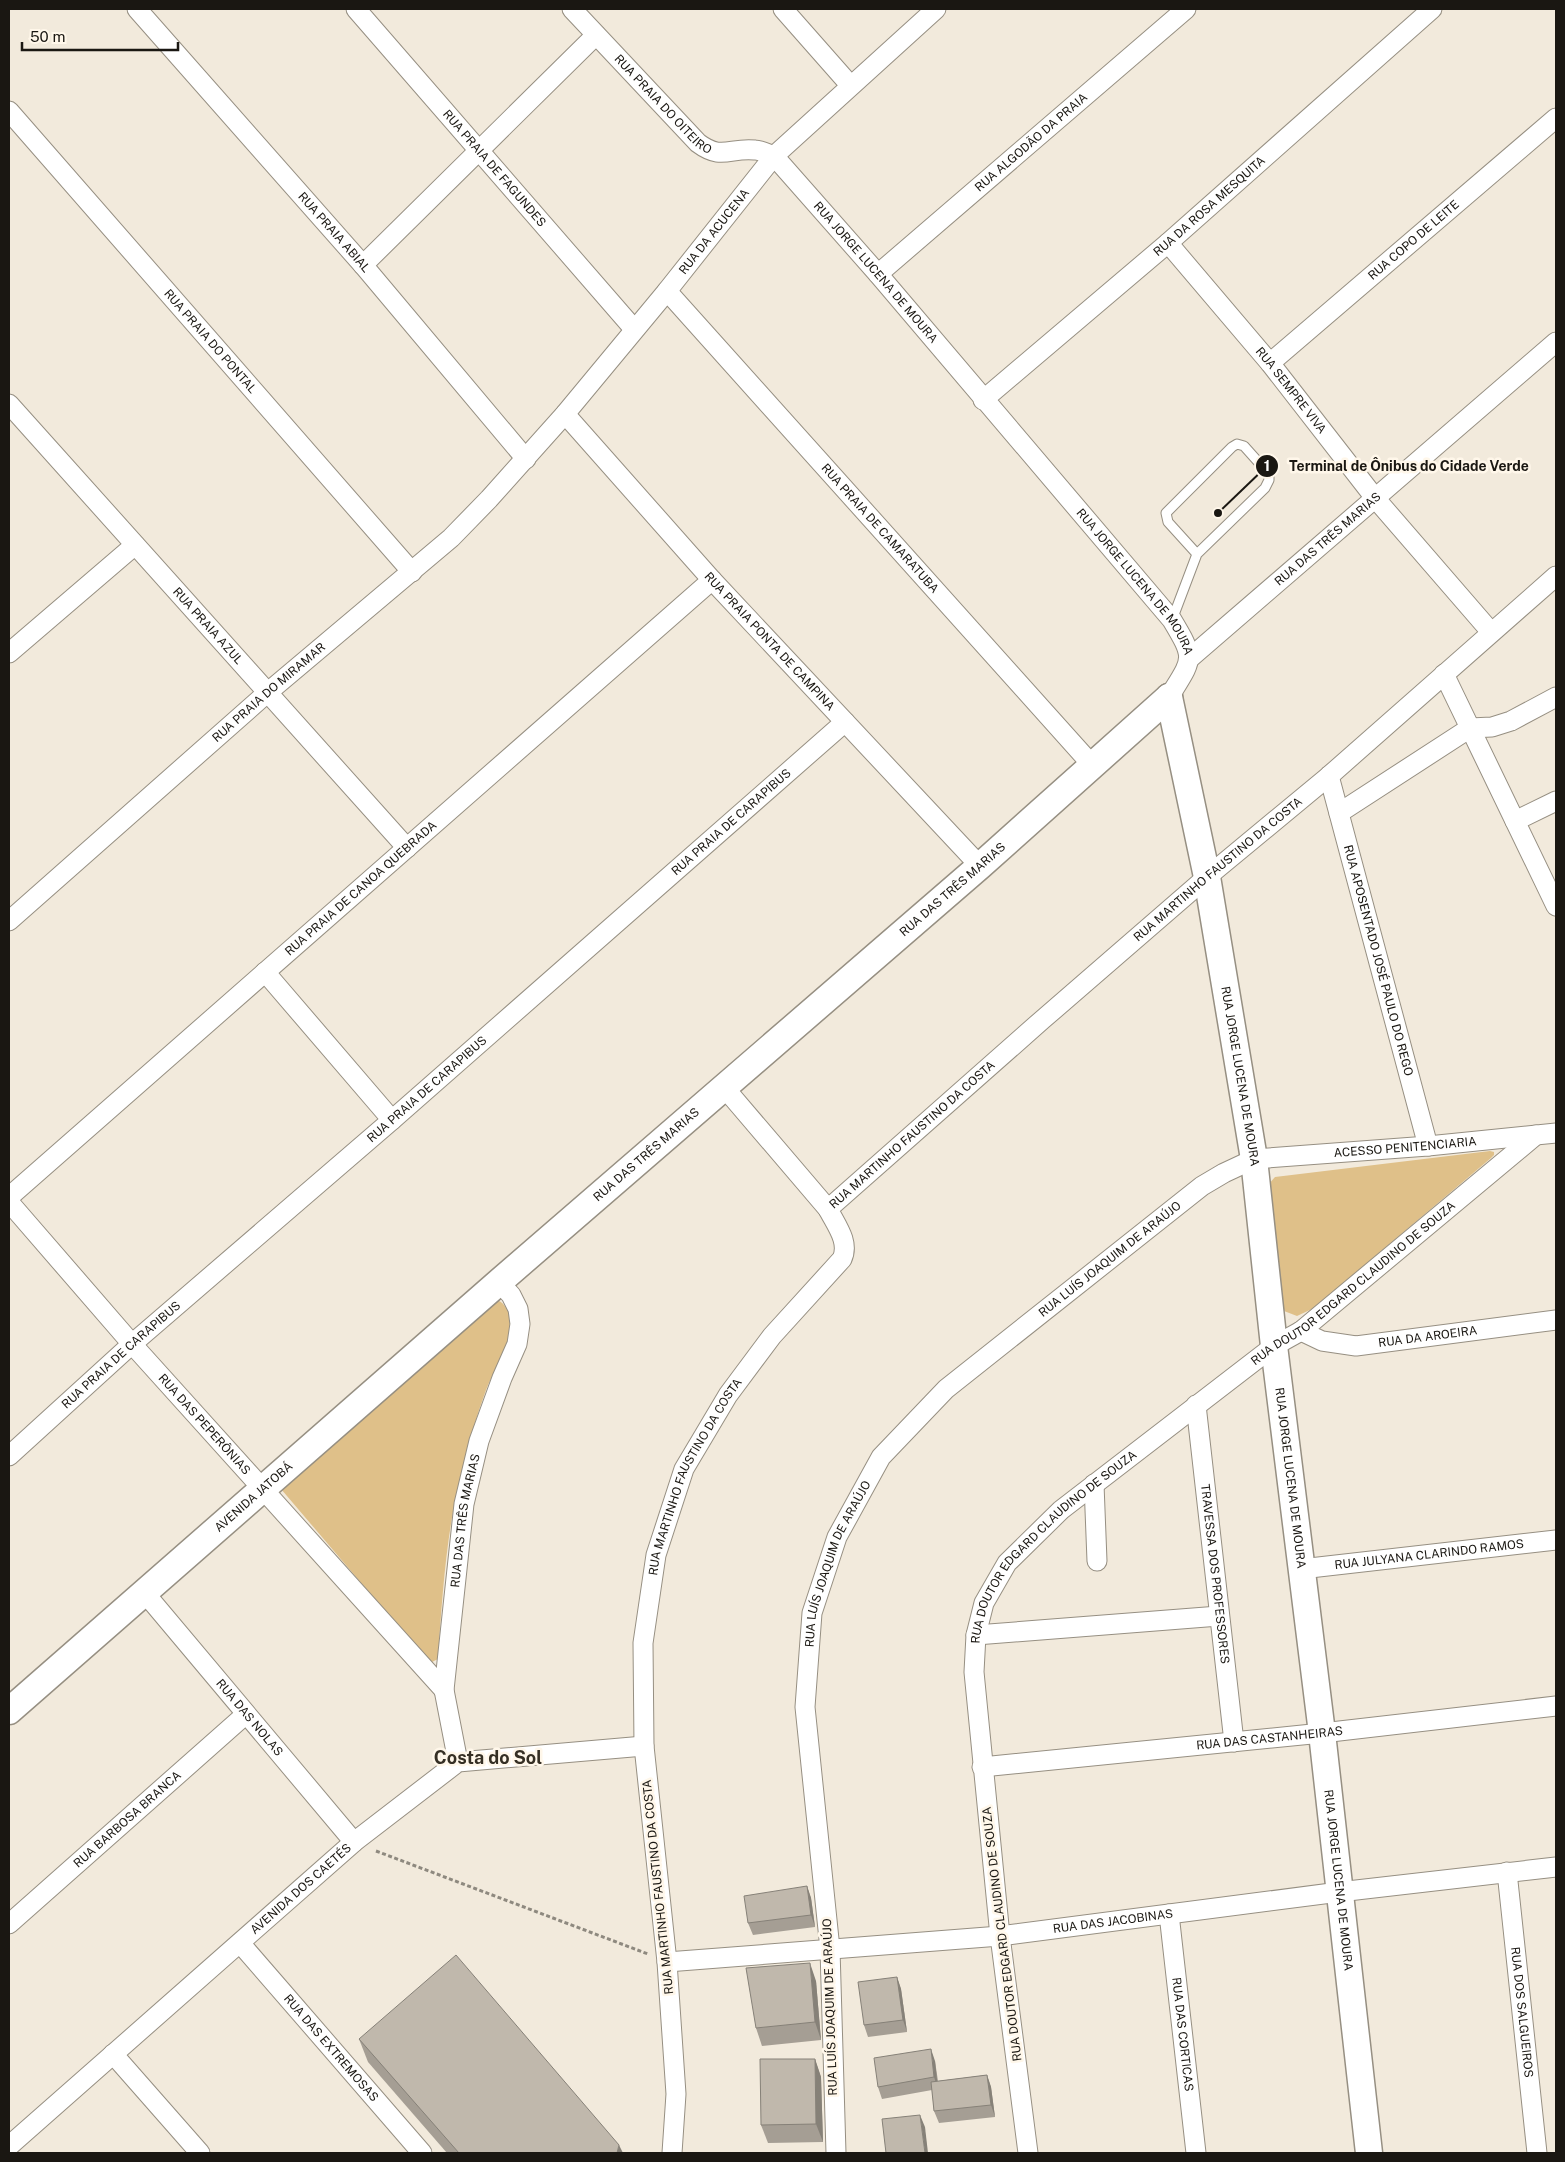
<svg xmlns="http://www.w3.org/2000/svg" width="1565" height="2162" font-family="'Public Sans',sans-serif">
  <rect width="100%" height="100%" fill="#f2eadc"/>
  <!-- green -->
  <g fill="#dfc089">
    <polygon points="1490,1151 1494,1152 1494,1155 1491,1158 1314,1308 1297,1316 1284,1311 1281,1306 1269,1184 1275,1177"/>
    <path d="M 495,1300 C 504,1300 510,1313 511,1322 C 513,1342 493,1371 486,1390 C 476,1417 468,1446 461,1474 C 446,1534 442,1598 438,1659 L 432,1662 L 426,1659 L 281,1489 Z"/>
  </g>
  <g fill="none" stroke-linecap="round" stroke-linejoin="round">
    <defs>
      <polyline id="lane" points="1172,620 1197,554 1265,488 1269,480 1269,474 1244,446 1237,444 1232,447 1166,513 1168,522 1197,554"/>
      <g id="street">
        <path id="s1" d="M 137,9 L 363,265 L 526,459"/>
        <path id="s2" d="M 356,9 L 634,329"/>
        <path id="s3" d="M 572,9 L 698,143 C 722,161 730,147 755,150 C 761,150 768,154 774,156 L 878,274 L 1172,620 C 1196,660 1193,658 1169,697"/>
        <polyline points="783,9 850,85"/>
        <path id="s4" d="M 9,111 L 412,572"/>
        <path id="s5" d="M 1168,243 L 1270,363 L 1375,498 L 1491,632"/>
        <polyline points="363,265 596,35"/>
        <path id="s6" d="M 878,274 L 1186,9"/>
        <path id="s7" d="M 667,291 L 1093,766"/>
        <path id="s8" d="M 1270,363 L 1556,118"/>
        <path id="s9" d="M 983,400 L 1168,243 L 1432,9"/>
        <path id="s10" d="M 9,404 L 407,848"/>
        <path id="s11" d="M 565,414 L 712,580 L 980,866"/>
        <polyline points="9,653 135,545"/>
        <path id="s12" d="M 1190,658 L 1556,342"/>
        <polyline points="1444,674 1556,906"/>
        <path id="s13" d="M 1329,776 L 1428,1146"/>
        <polyline points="1339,813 1470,728 1492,727 1511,721 1556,697"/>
        <polyline points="1515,821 1556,801"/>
        <path id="s14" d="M 9,921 L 267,693 L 451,538 L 489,499 L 565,414 L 667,291 L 774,156 L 936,9"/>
        <polyline points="265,972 392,1120"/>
        <polyline points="723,1086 828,1209"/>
        <path id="s15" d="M 9,1197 L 712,580"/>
        <path id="s16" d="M 9,1202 L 132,1344 L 444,1690"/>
        <path id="s17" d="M 1301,1331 L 1322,1341 L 1356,1346 L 1556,1320"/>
        <path id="s18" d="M 1196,1405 L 1234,1742"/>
        <path id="s19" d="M 9,1456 L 132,1344 L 392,1120 L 845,722"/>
        <polyline points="1094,1484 1097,1561"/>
        <path id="s20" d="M 1301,1569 L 1556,1540"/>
        <path id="s21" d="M 144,1592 L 354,1842"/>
        <polyline points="976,1635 1219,1616"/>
        <path id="s22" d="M 458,1762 L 444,1690 L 464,1504 L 479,1441 L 502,1378 L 517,1344 L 520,1324 L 518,1309 L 511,1295 L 499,1282"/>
        <path id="s23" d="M 982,1767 L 1322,1733 L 1556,1706"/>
        <path id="s24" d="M 1507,1872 L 1537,2153"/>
        <path id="s25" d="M 1169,1914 L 1196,2153"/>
        <path id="s26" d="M 9,1924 L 245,1715"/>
        <path id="s27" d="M 240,1943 L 422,2153"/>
        <path id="s28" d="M 667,1962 L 1000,1936 L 1339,1892 L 1556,1867"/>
        <polyline points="113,2054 200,2153"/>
        <path id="s29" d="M 9,2146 L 354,1842 L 458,1762 L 644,1746"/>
        <path id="s30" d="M 672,2153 L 676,2094 L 667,1962 L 644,1746 L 643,1643 L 656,1555 L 684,1469 L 728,1395 L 772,1336 L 842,1259 C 850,1242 836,1225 828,1209 L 1042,1020 L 1207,877 L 1329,776 L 1556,576"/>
        <path id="s31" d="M 836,2153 L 830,1949 L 805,1707 L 812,1613 L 837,1537 L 881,1457 L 946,1389 L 1202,1186 L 1224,1173 L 1254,1159 L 1428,1146 L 1556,1133"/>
        <path id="s32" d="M 1028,2153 L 1000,1936 L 974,1672 L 976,1635 L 984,1603 L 1007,1563 L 1061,1510 L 1274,1346 L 1301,1331 L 1536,1135"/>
      </g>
      <g id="secondary">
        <path id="s33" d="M 1169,697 L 1207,877 L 1254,1159 L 1274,1346 L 1322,1733 L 1369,2153"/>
        <path id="s34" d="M 9,1711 L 499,1282 L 980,866 L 1169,697"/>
      </g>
    </defs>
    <!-- lane casing -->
    <use href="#lane" stroke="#968f82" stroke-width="11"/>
    <!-- street casing -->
    <use href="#street" stroke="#968f82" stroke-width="21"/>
    <!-- secondary casing -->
    <use href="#secondary" stroke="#968f82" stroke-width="29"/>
    <!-- path -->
    <polyline stroke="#8e897f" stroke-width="3" stroke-dasharray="4 2.5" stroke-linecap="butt" points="376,1851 648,1954"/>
    <!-- lane -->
    <use href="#lane" stroke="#fff" stroke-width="9"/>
    <!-- street -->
    <use href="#street" stroke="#fff" stroke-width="19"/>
    <!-- secondary -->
    <use href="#secondary" stroke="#fff" stroke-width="26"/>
  </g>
  <!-- wall -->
  <g fill="#a59e94">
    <polygon points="807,1886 811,1898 815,1927 753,1935 748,1923"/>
    <polygon points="897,1977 901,1989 907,2032 868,2037 864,2025"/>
    <polygon points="816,1981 821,2040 762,2046 756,2028"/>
    <polygon points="359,2039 623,2153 447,2153 368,2062"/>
    <polygon points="815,2059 821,2077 823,2142 768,2143 761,2125"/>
    <polygon points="935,2061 938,2081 987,2075 991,2087 995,2117 939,2123 934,2111 932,2090 882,2099 878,2087"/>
  </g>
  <!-- shaded-wall -->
  <g fill="#868178">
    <polygon points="807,1886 811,1898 815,1927 811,1915"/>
    <polygon points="810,1963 816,1981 821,2040 815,2022"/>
    <polygon points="897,1977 901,1989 907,2032 903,2020"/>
    <polygon points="931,2049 935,2061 938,2089 934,2077"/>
    <polygon points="815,2059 821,2077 823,2142 816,2124"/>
    <polygon points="987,2075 991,2087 995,2117 991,2105"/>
    <polygon points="920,2115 925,2127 928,2153 925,2153"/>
    <polygon points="619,2145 623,2153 617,2153"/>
  </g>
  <!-- building -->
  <g fill="#c0b8ac" stroke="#868178">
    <polygon points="807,1886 811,1915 748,1923 744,1896"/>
    <polygon points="456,1955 619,2145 617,2153 459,2153 359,2039"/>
    <polygon points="810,1963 815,2022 756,2028 746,1968"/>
    <polygon points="897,1977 903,2020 864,2025 858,1982"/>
    <polygon points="931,2049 934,2077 878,2087 874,2058"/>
    <polygon points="760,2059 815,2059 816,2124 761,2125"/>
    <polygon points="987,2075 991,2105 934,2111 931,2082"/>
    <polygon points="920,2115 925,2153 886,2153 882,2119"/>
  </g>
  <g text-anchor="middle" stroke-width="5" stroke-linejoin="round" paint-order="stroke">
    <!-- street labels -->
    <g font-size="12" fill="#1a1712" stroke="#fff7ea">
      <text dy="4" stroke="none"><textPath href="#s3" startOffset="132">RUA PRAIA DO OITEIRO</textPath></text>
      <text dy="4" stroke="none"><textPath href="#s6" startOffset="202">RUA ALGODÃO DA PRAIA</textPath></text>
      <text dy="4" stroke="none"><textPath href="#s2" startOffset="211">RUA PRAIA DE FAGUNDES</textPath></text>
      <text dy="4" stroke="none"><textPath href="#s9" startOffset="298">RUA DA ROSA MESQUITA</textPath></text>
      <text dy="4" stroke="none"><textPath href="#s1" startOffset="298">RUA PRAIA ABIAL</textPath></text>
      <text dy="4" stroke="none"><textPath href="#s14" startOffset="989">RUA DA ACUCENA</textPath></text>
      <text dy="4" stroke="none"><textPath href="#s8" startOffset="189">RUA COPO DE LEITE</textPath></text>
      <text dy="4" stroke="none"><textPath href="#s3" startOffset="418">RUA JORGE LUCENA DE MOURA</textPath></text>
      <text dy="4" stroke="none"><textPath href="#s4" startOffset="306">RUA PRAIA DO PONTAL</textPath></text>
      <text dy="4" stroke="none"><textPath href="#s5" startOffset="192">RUA SEMPRE VIVA</textPath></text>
      <text dy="4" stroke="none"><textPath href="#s7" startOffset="319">RUA PRAIA DE CAMARATUBA</textPath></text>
      <text dy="4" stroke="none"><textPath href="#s12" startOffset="182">RUA DAS TRÊS MARIAS</textPath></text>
      <text dy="4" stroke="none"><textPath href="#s3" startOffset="822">RUA JORGE LUCENA DE MOURA</textPath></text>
      <text dy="4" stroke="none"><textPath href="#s10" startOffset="298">RUA PRAIA AZUL</textPath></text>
      <text dy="4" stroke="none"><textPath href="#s11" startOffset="306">RUA PRAIA PONTA DE CAMPINA</textPath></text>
      <text dy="4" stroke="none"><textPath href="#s14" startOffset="346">RUA PRAIA DO MIRAMAR</textPath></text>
      <text dy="4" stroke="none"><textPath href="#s19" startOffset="961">RUA PRAIA DE CARAPIBUS</textPath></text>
      <text dy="4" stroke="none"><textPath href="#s30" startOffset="1526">RUA MARTINHO FAUSTINO DA COSTA</textPath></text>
      <text dy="4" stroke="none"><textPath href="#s15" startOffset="468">RUA PRAIA DE CANOA QUEBRADA</textPath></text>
      <text dy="4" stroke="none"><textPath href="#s34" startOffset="1251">RUA DAS TRÊS MARIAS</textPath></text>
      <text dy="4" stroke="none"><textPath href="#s13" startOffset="191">RUA APOSENTADO JOSÉ PAULO DO REGO</textPath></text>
      <text dy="4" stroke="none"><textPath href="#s33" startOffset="386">RUA JORGE LUCENA DE MOURA</textPath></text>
      <text dy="4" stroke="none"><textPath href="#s19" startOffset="556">RUA PRAIA DE CARAPIBUS</textPath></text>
      <text dy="4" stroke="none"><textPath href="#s30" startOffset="1121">RUA MARTINHO FAUSTINO DA COSTA</textPath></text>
      <text dy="4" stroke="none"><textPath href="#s31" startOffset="1344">ACESSO PENITENCIARIA</textPath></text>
      <text dy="4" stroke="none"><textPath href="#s34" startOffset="846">RUA DAS TRÊS MARIAS</textPath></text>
      <text dy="4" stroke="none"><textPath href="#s31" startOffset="1016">RUA LUÍS JOAQUIM DE ARAÚJO</textPath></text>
      <text dy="4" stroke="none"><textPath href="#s32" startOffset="1046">RUA DOUTOR EDGARD CLAUDINO DE SOUZA</textPath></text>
      <text dy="4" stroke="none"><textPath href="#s17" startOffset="130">RUA DA AROEIRA</textPath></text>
      <text dy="4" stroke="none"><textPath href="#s19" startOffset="151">RUA PRAIA DE CARAPIBUS</textPath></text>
      <text dy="4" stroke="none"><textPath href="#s16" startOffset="296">RUA DAS PEPERÔNIAS</textPath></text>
      <text dy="4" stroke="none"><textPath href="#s33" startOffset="791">RUA JORGE LUCENA DE MOURA</textPath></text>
      <text dy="4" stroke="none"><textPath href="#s30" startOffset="688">RUA MARTINHO FAUSTINO DA COSTA</textPath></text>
      <text dy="4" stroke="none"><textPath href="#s34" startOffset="325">AVENIDA JATOBÁ</textPath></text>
      <text dy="4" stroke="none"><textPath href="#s22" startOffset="244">RUA DAS TRÊS MARIAS</textPath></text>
      <text dy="4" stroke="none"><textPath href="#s32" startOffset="641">RUA DOUTOR EDGARD CLAUDINO DE SOUZA</textPath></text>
      <text dy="4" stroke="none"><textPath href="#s20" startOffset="129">RUA JULYANA CLARINDO RAMOS</textPath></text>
      <text dy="4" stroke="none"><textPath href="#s31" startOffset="596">RUA LUÍS JOAQUIM DE ARAÚJO</textPath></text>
      <text dy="4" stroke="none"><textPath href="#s18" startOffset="170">TRAVESSA DOS PROFESSORES</textPath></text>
      <text dy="4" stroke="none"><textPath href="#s21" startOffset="164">RUA DAS NOLAS</textPath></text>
      <text dy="4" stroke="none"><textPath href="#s23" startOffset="289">RUA DAS CASTANHEIRAS</textPath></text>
      <text dy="4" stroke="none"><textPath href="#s26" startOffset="158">RUA BARBOSA BRANCA</textPath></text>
      <text dy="4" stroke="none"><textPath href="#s33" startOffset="1196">RUA JORGE LUCENA DE MOURA</textPath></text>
      <text transform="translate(658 1887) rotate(-96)" y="4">RUA MARTINHO FAUSTINO DA COSTA</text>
      <text dy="4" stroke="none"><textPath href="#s29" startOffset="389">AVENIDA DOS CAETÉS</textPath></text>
      <text dy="4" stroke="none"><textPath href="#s28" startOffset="448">RUA DAS JACOBINAS</textPath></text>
      <text transform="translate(1002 1934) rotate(-97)" y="4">RUA DOUTOR EDGARD CLAUDINO DE SOUZA</text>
      <text transform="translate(830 2007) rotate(-92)" y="4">RUA LUÍS JOAQUIM DE ARAÚJO</text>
      <text dy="4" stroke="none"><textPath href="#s24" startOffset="141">RUA DOS SALGUEIROS</textPath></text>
      <text dy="4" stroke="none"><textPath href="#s25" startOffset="121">RUA DAS CORTICAS</textPath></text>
      <text dy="4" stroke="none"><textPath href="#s27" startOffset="139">RUA DAS EXTREMOSAS</textPath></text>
    </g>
    <!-- district labels -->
    <g font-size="18" font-weight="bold" fill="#352f24" stroke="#fff7ea">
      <text x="488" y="1764">Costa do Sol</text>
    </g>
  </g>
  <!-- callouts -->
  <path fill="none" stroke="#1a1712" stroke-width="2" d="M1218 513L1267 466"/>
  <g fill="#1a1712" stroke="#fff7ea" stroke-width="2">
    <circle cx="1218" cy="513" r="5"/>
    <circle cx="1267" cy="466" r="12"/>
  </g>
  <g font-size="15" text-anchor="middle" font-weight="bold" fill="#fff">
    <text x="1267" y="471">1</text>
  </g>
  <g font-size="14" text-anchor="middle" font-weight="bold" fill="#1a1712" stroke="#fff7ea" stroke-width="5" stroke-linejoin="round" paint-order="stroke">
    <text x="1409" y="471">Terminal de Ônibus do Cidade Verde</text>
  </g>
  <!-- border -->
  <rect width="1565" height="2162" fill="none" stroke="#1a1712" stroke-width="20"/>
  <!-- scale -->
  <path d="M22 42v8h156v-8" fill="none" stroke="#1a1712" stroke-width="2.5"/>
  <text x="30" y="42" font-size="15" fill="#1a1712" stroke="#fff7ea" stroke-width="4" paint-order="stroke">50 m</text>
</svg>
